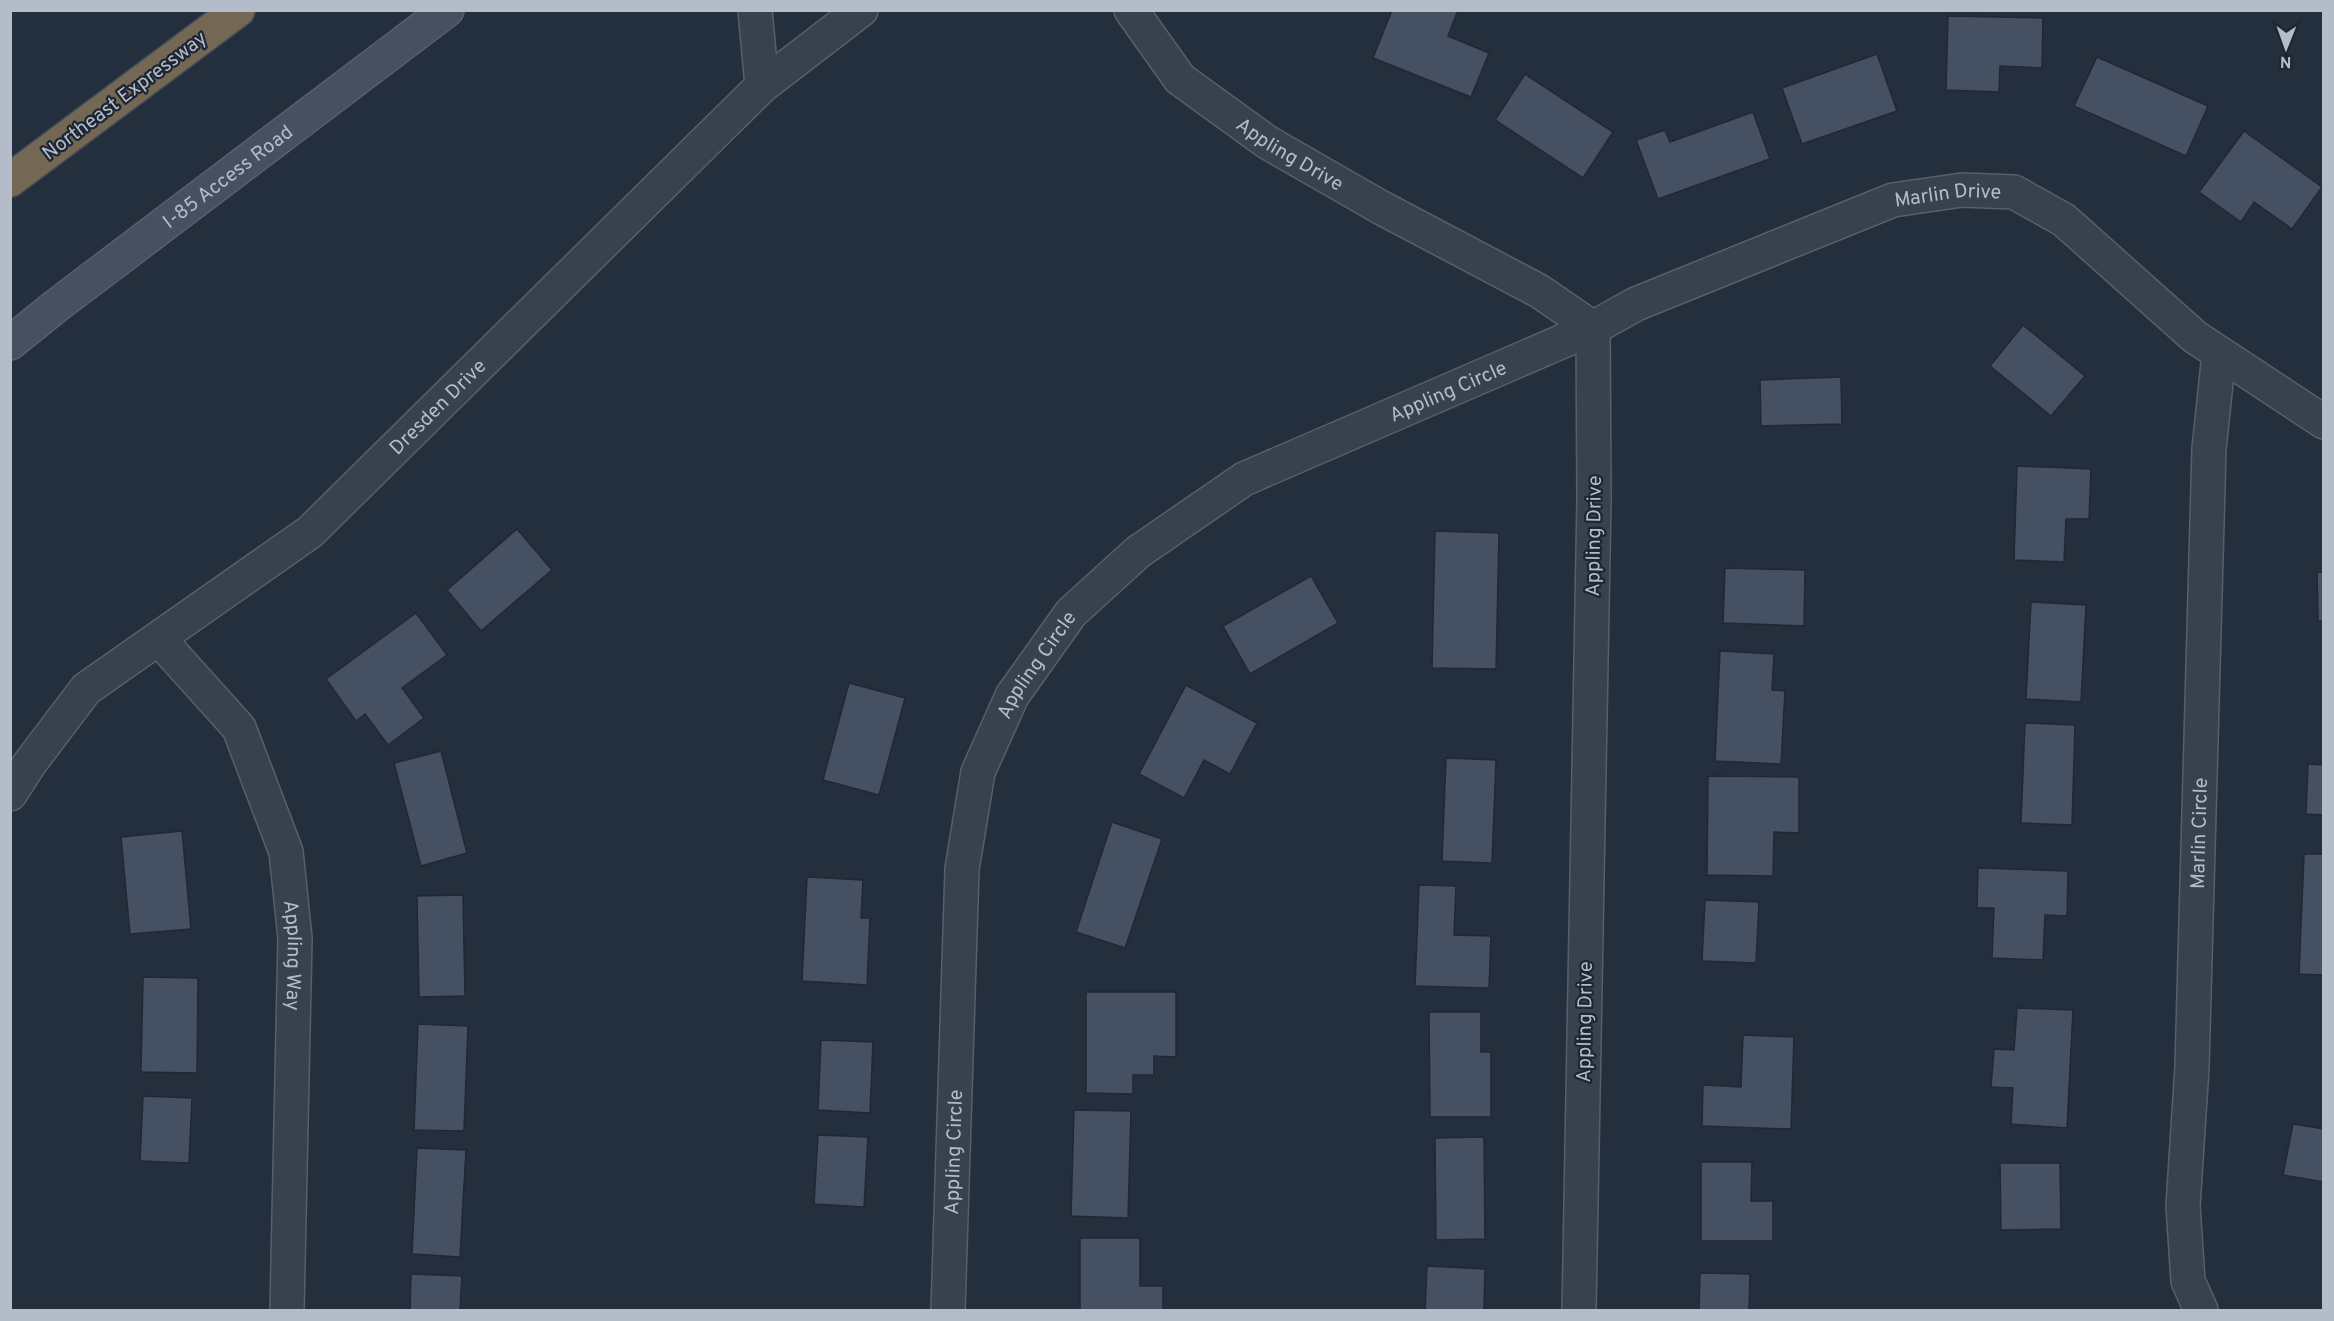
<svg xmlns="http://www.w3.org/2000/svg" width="2334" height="1321" font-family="Overpass,sans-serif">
  <rect width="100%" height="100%" fill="#242f3e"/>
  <!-- building -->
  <g fill="#455162" stroke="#1f2835" stroke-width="1.5">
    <polygon points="1392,10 1458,10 1448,36 1489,53 1471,97 1373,58"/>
    <polygon points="1948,16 2043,18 2042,68 2000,66 1999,92 1946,90"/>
    <polygon points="1877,54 1897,111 1802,144 1782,88"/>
    <polygon points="2097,57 2208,106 2186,156 2074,106"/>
    <polygon points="1525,74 1613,132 1583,178 1495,120"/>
    <polygon points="1753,112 1770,159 1658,199 1636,140 1665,130 1670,142"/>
    <polygon points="2244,131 2322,187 2292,229 2254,202 2241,222 2199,192"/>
    <polygon points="2023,325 2085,376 2051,416 1990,366"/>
    <polygon points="1841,377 1842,424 1761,426 1760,380"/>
    <polygon points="2017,466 2091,469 2089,519 2066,519 2064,562 2014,560"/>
    <polygon points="517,529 552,570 481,631 447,590"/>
    <polygon points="1435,531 1499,533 1496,669 1432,668"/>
    <polygon points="1725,568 1805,570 1804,626 1723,623"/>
    <polygon points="2317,572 2324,572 2324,621 2318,621"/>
    <polygon points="1311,576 1338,623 1250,674 1223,626"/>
    <polygon points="2031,602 2086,605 2081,702 2026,699"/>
    <polygon points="416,613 447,655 402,688 424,718 388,745 365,714 356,721 326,679"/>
    <polygon points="1720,651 1774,654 1772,690 1785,691 1781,764 1715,761"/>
    <polygon points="849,683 905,698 879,795 823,780"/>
    <polygon points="1186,685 1257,723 1230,774 1204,760 1184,798 1139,774"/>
    <polygon points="2025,723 2075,725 2072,825 2021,823"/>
    <polygon points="441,751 467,853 421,866 394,763"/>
    <polygon points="1446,758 1496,760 1492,863 1442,861"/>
    <polygon points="2308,764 2324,765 2324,815 2306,814"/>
    <polygon points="1708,776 1799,777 1799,833 1774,832 1773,876 1707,875"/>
    <polygon points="1112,822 1162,839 1125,948 1076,932"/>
    <polygon points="182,831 191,929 130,934 121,837"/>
    <polygon points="2304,854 2324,854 2324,975 2299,974"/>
    <polygon points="1978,868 2068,871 2067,916 2045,915 2043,960 1992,958 1994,908 1977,908"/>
    <polygon points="807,877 863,880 861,918 870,918 867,985 802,981"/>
    <polygon points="1419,885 1456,886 1454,935 1491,936 1489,988 1415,986"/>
    <polygon points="463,895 465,996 419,997 417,896"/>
    <polygon points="1705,900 1759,902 1756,963 1702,961"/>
    <polygon points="143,977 198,978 197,1073 141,1072"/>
    <polygon points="1086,992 1176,992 1176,1057 1154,1056 1154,1075 1133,1075 1133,1094 1086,1093"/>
    <polygon points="2017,1008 2073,1010 2067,1128 2011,1124 2013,1088 1991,1087 1994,1049 2014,1050"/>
    <polygon points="1429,1012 1481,1012 1481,1052 1491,1052 1491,1117 1430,1117"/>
    <polygon points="418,1024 468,1026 464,1131 414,1130"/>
    <polygon points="1743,1035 1794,1037 1791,1129 1702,1126 1703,1085 1741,1087"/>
    <polygon points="821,1040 873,1042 870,1113 818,1110"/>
    <polygon points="143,1096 192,1098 189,1163 140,1161"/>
    <polygon points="1074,1110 1131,1111 1128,1218 1071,1216"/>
    <polygon points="2293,1124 2324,1129 2324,1182 2283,1175"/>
    <polygon points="818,1135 868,1137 864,1207 814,1204"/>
    <polygon points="1484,1137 1485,1239 1436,1240 1435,1138"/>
    <polygon points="417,1148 466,1150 460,1257 412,1254"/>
    <polygon points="1701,1162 1752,1162 1751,1201 1773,1201 1773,1241 1701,1241"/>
    <polygon points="2000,1163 2060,1163 2061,1229 2001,1230"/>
    <polygon points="1080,1238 1140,1238 1140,1286 1163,1286 1163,1310 1080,1310"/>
    <polygon points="1427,1266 1485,1269 1484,1310 1425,1310"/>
    <polygon points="1700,1273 1750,1274 1749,1310 1699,1310"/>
    <polygon points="411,1274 462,1276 460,1310 410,1310"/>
  </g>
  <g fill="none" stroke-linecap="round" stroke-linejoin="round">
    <defs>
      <g id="minor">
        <polyline points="755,10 762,86"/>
        <path id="s1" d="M 1131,10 L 1180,79 L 1267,142 L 1380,207 L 1539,291 L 1593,328 L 1594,499 L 1579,1310"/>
        <path id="s2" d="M 159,639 L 239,728 L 286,852 L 295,938 L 287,1310"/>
        <path id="s3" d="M 948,1310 L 962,869 L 978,772 L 1012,696 L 1071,613 L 1138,552 L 1244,479 L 1593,328 L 1636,304 L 1893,200 L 1962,190 L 2014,192 L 2064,220 L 2195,337 L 2324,422"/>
        <path id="s4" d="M 2201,1310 L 2188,1281 L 2183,1206 L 2192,1067 L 2209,449 L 2219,354"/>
      </g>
      <g id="tertiary">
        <path id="s5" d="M 10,794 L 30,763 L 86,689 L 310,532 L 762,86 L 861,10"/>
      </g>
      <g id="secondary">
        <path id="s6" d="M 10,343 L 56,306 L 447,10"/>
      </g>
      <polyline id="motorway" points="10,180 238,10"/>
    </defs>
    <!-- minor casing -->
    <use href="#minor" stroke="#565f6c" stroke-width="36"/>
    <!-- tertiary casing -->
    <use href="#tertiary" stroke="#565f6c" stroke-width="36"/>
    <!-- secondary casing -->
    <use href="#secondary" stroke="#565f6c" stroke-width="36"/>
    <!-- motorway casing -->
    <use href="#motorway" stroke="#434c59" stroke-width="36"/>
    <!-- minor -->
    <use href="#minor" stroke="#38414e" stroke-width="33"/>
    <!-- tertiary -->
    <use href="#tertiary" stroke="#38414e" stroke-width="33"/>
    <!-- secondary -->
    <use href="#secondary" stroke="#465061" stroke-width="33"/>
    <!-- motorway -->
    <use href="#motorway" stroke="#746855" stroke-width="33"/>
  </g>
  <g text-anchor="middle" stroke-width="4.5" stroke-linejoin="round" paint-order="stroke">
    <!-- street labels -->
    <g font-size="20" fill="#b4bcc9" stroke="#1d2633">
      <text transform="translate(124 95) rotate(-37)" y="7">Northeast Expressway</text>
      <text dy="7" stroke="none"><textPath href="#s1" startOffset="218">Appling Drive</textPath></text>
      <text dy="7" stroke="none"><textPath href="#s6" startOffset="274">I-85 Access Road</textPath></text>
      <text dy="7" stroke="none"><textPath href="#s3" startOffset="1706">Marlin Drive</textPath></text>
      <text dy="7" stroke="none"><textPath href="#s3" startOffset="1166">Appling Circle</textPath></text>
      <text dy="7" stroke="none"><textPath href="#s5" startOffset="582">Dresden Drive</textPath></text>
      <text transform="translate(1593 536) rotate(-89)" y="7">Appling Drive</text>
      <text dy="7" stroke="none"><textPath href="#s3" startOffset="662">Appling Circle</textPath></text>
      <text dy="7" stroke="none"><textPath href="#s4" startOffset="480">Marlin Circle</textPath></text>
      <text dy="7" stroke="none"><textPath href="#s2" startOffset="356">Appling Way</textPath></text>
      <text transform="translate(1584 1022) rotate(-89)" y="7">Appling Drive</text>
      <text dy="7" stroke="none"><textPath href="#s3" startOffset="158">Appling Circle</textPath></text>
    </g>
  </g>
  <!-- border -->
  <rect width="2334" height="1321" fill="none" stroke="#b4bcc9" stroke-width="24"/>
  <!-- north arrow -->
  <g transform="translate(2286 48) rotate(181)" stroke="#1d2633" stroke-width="4.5" paint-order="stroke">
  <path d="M0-4.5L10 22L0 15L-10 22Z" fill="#b4bcc9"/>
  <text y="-9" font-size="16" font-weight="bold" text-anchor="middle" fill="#b4bcc9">N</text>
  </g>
</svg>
